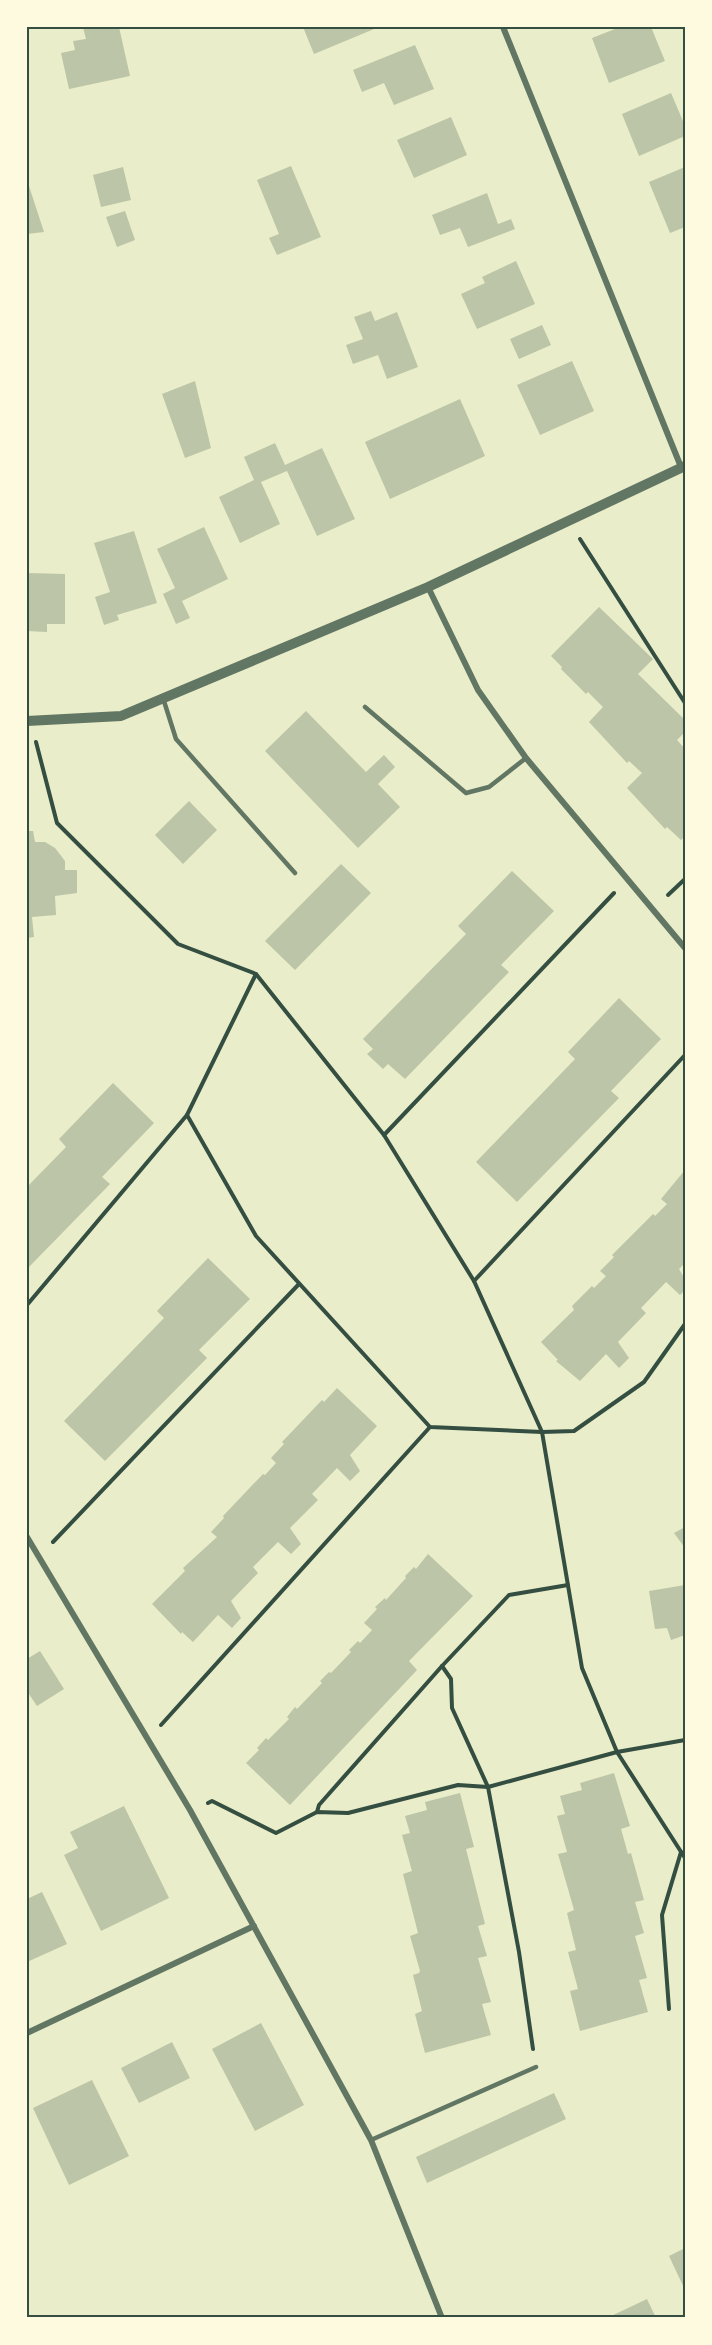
<svg xmlns="http://www.w3.org/2000/svg" width="712" height="2345" font-family="Ubuntu,sans-serif">
  <rect width="100%" height="100%" fill="#e9edc9"/>
  <!-- building -->
  <g fill="#bcc5a7">
    <polygon points="83,27 119,27 130,76 69,89 61,53 75,50 73,41 86,39"/>
    <polygon points="303,27 379,27 314,54"/>
    <polygon points="620,27 651,27 665,61 609,83 592,38"/>
    <polygon points="415,45 434,89 394,105 384,83 362,92 353,70"/>
    <polygon points="671,93 685,126 685,136 639,156 622,114"/>
    <polygon points="451,117 467,155 414,178 397,140"/>
    <polygon points="291,166 321,237 277,255 269,238 279,234 257,180"/>
    <polygon points="123,167 131,200 101,207 93,175"/>
    <polygon points="685,167 685,227 670,233 649,182"/>
    <polygon points="27,181 27,180 44,232 27,234"/>
    <polygon points="487,193 498,224 511,219 515,229 468,247 460,228 440,235 432,215"/>
    <polygon points="125,211 135,240 117,247 106,217"/>
    <polygon points="516,261 535,304 477,329 461,294 485,283 482,277"/>
    <polygon points="371,311 375,321 397,312 418,367 387,379 378,355 353,364 346,345 363,339 354,317"/>
    <polygon points="542,325 551,345 519,359 510,339"/>
    <polygon points="572,361 594,411 540,435 517,385"/>
    <polygon points="195,381 211,448 185,458 162,394"/>
    <polygon points="460,399 485,456 390,499 365,442"/>
    <polygon points="275,443 285,465 322,448 355,519 317,536 287,471 261,482 280,524 240,543 219,497 254,480 244,457"/>
    <polygon points="204,527 228,579 182,601 190,618 176,624 163,594 175,588 157,549"/>
    <polygon points="134,531 157,603 117,615 119,620 104,625 95,597 110,592 94,543"/>
    <polygon points="27,573 65,574 65,624 47,624 47,632 27,631"/>
    <polygon points="599,607 653,659 638,674 685,720 685,732 677,740 685,749 685,836 681,840 667,827 665,829 627,788 642,773 629,761 627,763 589,722 603,707 588,692 586,694 561,669 562,667 551,656"/>
    <polygon points="306,711 366,772 384,755 395,767 378,784 400,807 358,848 265,751"/>
    <polygon points="189,801 217,830 183,864 155,835"/>
    <polygon points="27,831 33,831 35,842 45,842 55,848 65,861 65,870 77,870 77,893 55,896 56,915 32,917 34,937 27,938"/>
    <polygon points="341,864 371,893 295,970 265,941"/>
    <polygon points="512,871 554,911 501,965 509,972 405,1079 388,1064 383,1069 367,1054 373,1049 363,1039 466,934 458,926"/>
    <polygon points="619,998 661,1039 611,1091 619,1098 517,1202 476,1162 575,1059 568,1052"/>
    <polygon points="113,1083 154,1123 102,1177 110,1184 27,1269 27,1187 66,1147 59,1139"/>
    <polygon points="685,1170 685,1263 679,1269 685,1279 685,1290 680,1295 666,1282 641,1308 646,1313 618,1342 629,1358 619,1368 606,1354 580,1381 556,1361 558,1360 541,1342 574,1310 572,1306 592,1286 594,1288 606,1276 600,1271 614,1257 612,1255 653,1214 655,1216 667,1204 661,1199"/>
    <polygon points="208,1258 250,1299 199,1350 207,1358 105,1461 64,1421 164,1318 157,1311"/>
    <polygon points="337,1388 377,1426 350,1455 360,1471 350,1481 337,1468 312,1494 318,1500 290,1528 301,1544 291,1554 278,1542 253,1567 258,1573 231,1601 241,1618 232,1628 218,1615 193,1642 182,1632 181,1634 152,1604 185,1571 183,1568 217,1537 211,1532 224,1518 223,1516 263,1474 265,1475 276,1463 271,1458 284,1444 282,1442 322,1400 324,1402"/>
    <polygon points="685,1527 685,1548 674,1533"/>
    <polygon points="428,1554 473,1596 409,1661 417,1670 290,1805 246,1763 259,1750 257,1748 266,1738 268,1740 289,1719 287,1717 295,1707 297,1709 322,1683 320,1681 329,1672 331,1673 351,1652 349,1650 358,1641 360,1643 372,1630 364,1623 377,1609 375,1607 385,1598 386,1600 406,1578 405,1576 414,1567 416,1569"/>
    <polygon points="685,1585 685,1635 671,1640 667,1628 655,1629 649,1591"/>
    <polygon points="40,1651 64,1689 37,1706 27,1691 27,1659"/>
    <polygon points="614,1773 630,1826 621,1829 628,1854 631,1853 644,1900 635,1902 644,1933 635,1936 647,1978 639,1980 648,2012 580,2031 570,1991 578,1989 568,1952 576,1950 567,1913 574,1910 558,1854 567,1852 557,1816 565,1814 560,1796 582,1790 580,1783"/>
    <polygon points="460,1793 474,1847 466,1849 485,1924 478,1926 487,1956 478,1958 491,2002 482,2004 491,2035 425,2053 415,2014 422,2011 413,1975 419,1973 420,1971 410,1936 418,1933 403,1874 412,1871 402,1835 410,1833 405,1816 427,1810 425,1802"/>
    <polygon points="124,1806 169,1898 101,1931 64,1855 78,1848 70,1832"/>
    <polygon points="42,1892 67,1944 27,1962 27,1899"/>
    <polygon points="261,2023 304,2105 255,2131 212,2049"/>
    <polygon points="172,2042 190,2078 139,2103 121,2068"/>
    <polygon points="92,2080 129,2156 69,2185 33,2108"/>
    <polygon points="554,2093 566,2119 427,2183 416,2157"/>
    <polygon points="685,2248 685,2290 669,2256"/>
    <polygon points="647,2299 656,2318 607,2318"/>
  </g>
  <g fill="none" stroke-linecap="round" stroke-linejoin="round">
    <!-- path -->
    <g stroke="#344e41" stroke-width="4">
      <polyline points="580,539 685,703"/>
      <polyline points="36,742 57,823 178,944 256,974 384,1135 474,1281 542,1432 582,1668 617,1752 685,1858"/>
      <polyline points="668,895 685,879"/>
      <polyline points="187,1115 256,1236 430,1427 542,1432 574,1431 644,1382 685,1324"/>
      <polyline points="384,1135 614,893"/>
      <polyline points="474,1281 685,1055"/>
      <polyline points="27,1305 187,1115 256,974"/>
      <polyline points="53,1542 299,1284"/>
      <polyline points="442,1666 451,1679 452,1708 488,1787 519,1952 533,2049"/>
      <polyline points="161,1725 430,1427"/>
      <polyline points="208,1803 212,1801 276,1833 317,1812 348,1813 458,1785 488,1787 617,1752 685,1740"/>
      <polyline points="317,1812 319,1805 442,1666 509,1595 568,1585"/>
      <polyline points="669,2009 662,1915 681,1852"/>
    </g>
    <!-- service -->
    <g stroke="#617663" stroke-width="4.5">
      <polyline points="163,698 176,739 295,873"/>
      <polyline points="365,707 466,793 489,787 526,758"/>
      <polyline points="371,2140 536,2067"/>
    </g>
    <!-- minor -->
    <g stroke="#617663" stroke-width="6">
      <polyline points="503,27 681,467"/>
      <polyline points="428,587 478,690 526,758 685,948"/>
      <polyline points="27,1537 190,1810 371,2140 442,2318"/>
      <polyline points="27,2033 254,1926"/>
    </g>
    <!-- tertiary -->
    <polyline stroke="#617663" stroke-width="10" points="27,721 121,716 428,587 685,466"/>
  </g>
  <!-- border -->
  <rect width="712" height="2345" fill="none" stroke="#fefae0" stroke-width="57"/>
  <rect x="28" y="28" width="656" height="2288" fill="none" stroke="#344e41" stroke-width="2"/>
</svg>
